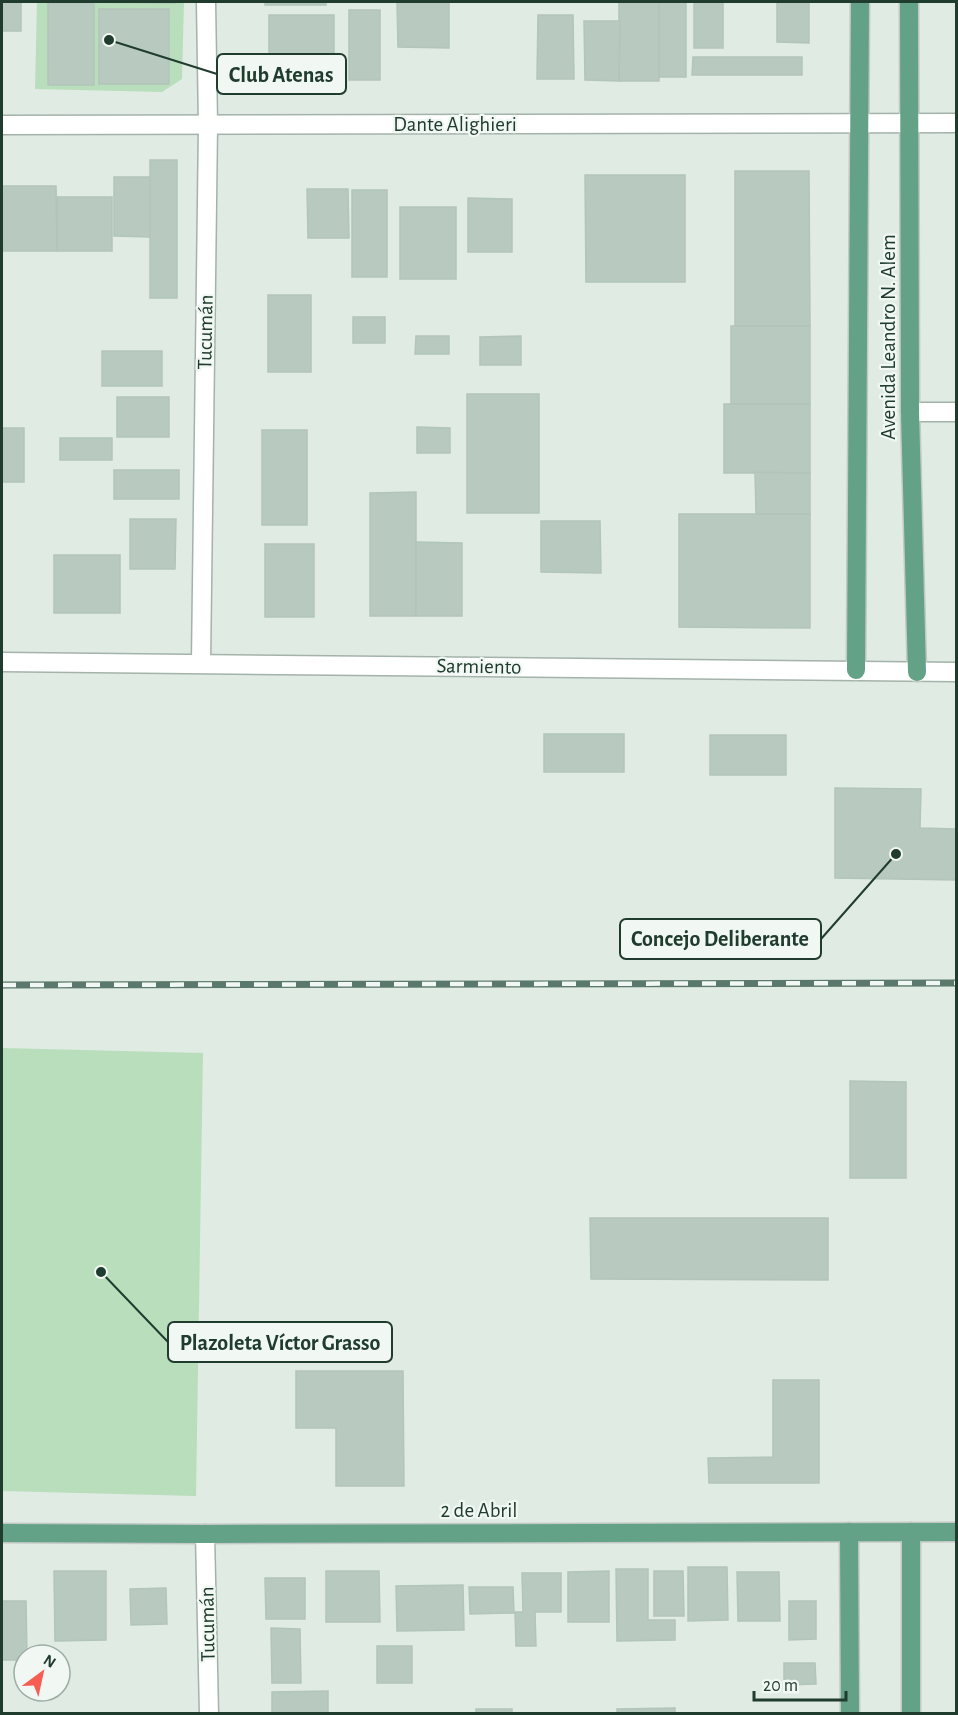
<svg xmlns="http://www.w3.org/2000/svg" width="958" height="1715" font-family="'Alegreya Sans',sans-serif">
  <rect width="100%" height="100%" fill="#e0ebe4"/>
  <!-- green -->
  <g fill="#b8debb">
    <polygon points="37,2 184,2 182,79 162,92 35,89"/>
    <polygon points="2,1048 203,1053 196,1496 2,1491"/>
  </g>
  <!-- building -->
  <g fill="#b8c9bf" stroke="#b2c5ba" stroke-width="1.5">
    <rect x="2" y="2" width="19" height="29"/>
    <polygon points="80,2 175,2 175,3"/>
    <rect x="265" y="2" width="61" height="3"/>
    <polygon points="397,2 449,2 449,48 398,47"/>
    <rect x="619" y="2" width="40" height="79"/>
    <rect x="659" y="2" width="27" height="75"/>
    <rect x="694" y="2" width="29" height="46"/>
    <polygon points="777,2 809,2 809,43 777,42"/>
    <rect x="48" y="3" width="46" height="82"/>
    <rect x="99" y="9" width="70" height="75"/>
    <rect x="349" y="10" width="31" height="70"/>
    <rect x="269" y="15" width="65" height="68"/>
    <polygon points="538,15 573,15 574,79 537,79"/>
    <polygon points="584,21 620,21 619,81 585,80"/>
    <polygon points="693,57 802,57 802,75 692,75"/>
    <rect x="150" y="160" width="27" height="138"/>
    <polygon points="735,171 809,171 810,326 735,326"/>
    <polygon points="585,175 685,175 685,282 586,282"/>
    <polygon points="114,177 150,177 150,237 114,236"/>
    <polygon points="2,186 56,186 57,251 2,251"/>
    <polygon points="307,189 348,189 349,238 308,238"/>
    <rect x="352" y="190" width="35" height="87"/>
    <rect x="57" y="197" width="55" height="54"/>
    <polygon points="468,198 512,199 512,252 468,252"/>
    <rect x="400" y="207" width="56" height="72"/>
    <rect x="268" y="295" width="43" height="77"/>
    <rect x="353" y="317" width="32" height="26"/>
    <rect x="731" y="326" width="79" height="78"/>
    <polygon points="416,336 449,336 449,354 415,354"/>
    <polygon points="521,336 521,365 480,365 480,337"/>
    <rect x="102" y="351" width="60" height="35"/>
    <rect x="467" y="394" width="72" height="119"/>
    <rect x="117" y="397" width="52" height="40"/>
    <rect x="724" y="404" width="86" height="69"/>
    <polygon points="417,427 450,428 450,453 417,453"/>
    <rect x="2" y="428" width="22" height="54"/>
    <rect x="262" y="430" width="45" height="95"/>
    <rect x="60" y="438" width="52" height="22"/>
    <rect x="114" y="470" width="65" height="29"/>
    <polygon points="755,472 810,473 810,514 756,514"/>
    <polygon points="416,492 416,616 370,616 370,493"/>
    <polygon points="679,514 810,514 810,628 679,627"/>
    <polygon points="130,519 176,519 175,569 130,569"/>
    <polygon points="541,521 600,521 601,573 541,572"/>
    <polygon points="416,542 462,543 462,616 416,616"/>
    <rect x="265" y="544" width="49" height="73"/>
    <rect x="54" y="555" width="66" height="58"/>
    <rect x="544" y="734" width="80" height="38"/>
    <rect x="710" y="735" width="76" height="40"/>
    <polygon points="835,788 921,789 920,828 956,829 956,880 835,878"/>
    <polygon points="850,1081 906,1082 906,1178 850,1178"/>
    <polygon points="590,1218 828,1218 828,1280 591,1279"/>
    <polygon points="296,1371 403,1371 404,1486 336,1486 336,1428 296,1428"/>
    <polygon points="773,1380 819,1380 819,1483 709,1483 708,1458 773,1457"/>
    <polygon points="688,1567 727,1567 728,1620 688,1621"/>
    <polygon points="616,1569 648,1569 648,1620 675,1620 675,1640 617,1641"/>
    <polygon points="54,1571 106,1571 106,1640 55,1641"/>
    <polygon points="326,1571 379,1571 380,1622 326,1622"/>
    <polygon points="609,1571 609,1622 568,1622 568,1572"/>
    <polygon points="654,1571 683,1571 684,1616 654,1616"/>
    <polygon points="737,1572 779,1572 780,1621 738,1621"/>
    <polygon points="522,1573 561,1573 561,1612 535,1612 536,1646 516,1646 515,1612 523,1612"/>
    <polygon points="265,1578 305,1578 305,1619 266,1619"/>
    <polygon points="463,1585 464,1630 397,1631 396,1586"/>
    <polygon points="469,1587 513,1587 514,1613 470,1614"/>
    <polygon points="166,1588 167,1624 131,1625 130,1589"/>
    <polygon points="2,1601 26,1601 27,1655 24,1655 24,1660 2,1660"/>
    <polygon points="789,1601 816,1601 816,1639 789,1640"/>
    <polygon points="271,1628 300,1629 301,1683 272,1683"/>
    <rect x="377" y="1646" width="35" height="37"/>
    <polygon points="784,1663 815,1663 816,1684 784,1685"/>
    <polygon points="328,1691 328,1714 272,1714 272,1692"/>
    <polygon points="675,1708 675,1714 617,1714 617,1709"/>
    <rect x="476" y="1709" width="36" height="5"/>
  </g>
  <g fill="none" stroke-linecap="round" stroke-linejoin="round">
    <defs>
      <g id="minor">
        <polyline points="2,125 956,123"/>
        <polyline points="910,412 956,412"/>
        <polyline points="2,662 956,672"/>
        <polyline points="201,663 208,125 206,2"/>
        <polyline points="205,1534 209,1714"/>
      </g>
      <g id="major">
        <polyline points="909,2 910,412 917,672"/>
        <polyline points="856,670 860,2"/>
        <polyline points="849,1532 850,1714"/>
        <polyline points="911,1532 911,1714"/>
        <polyline points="2,1533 205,1534 956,1532"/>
      </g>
    </defs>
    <!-- minor casing -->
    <use href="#minor" stroke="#a3b3aa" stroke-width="21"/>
    <!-- major casing -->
    <use href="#major" stroke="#c1c8c5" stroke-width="21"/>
    <!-- minor -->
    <use href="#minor" stroke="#fff" stroke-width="18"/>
    <!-- major -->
    <use href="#major" stroke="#63a286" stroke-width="18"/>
    <defs>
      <polyline id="rail" points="2,985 956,983"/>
    </defs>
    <!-- rail casing -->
    <use href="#rail" stroke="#5a786b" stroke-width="7"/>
    <!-- rail -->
    <use href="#rail" stroke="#f1f8f3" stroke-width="4.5" stroke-dasharray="14" stroke-linecap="butt"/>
  </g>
  <g text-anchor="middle" stroke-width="4.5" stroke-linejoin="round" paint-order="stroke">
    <!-- street labels -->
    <g font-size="21" fill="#203c2f" stroke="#f1f8f3">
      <text x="455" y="131">Dante Alighieri</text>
      <text transform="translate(205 332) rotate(-89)" y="7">Tucumán</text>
      <text transform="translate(888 337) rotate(-90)" y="7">Avenida Leandro N. Alem</text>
      <text transform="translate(479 666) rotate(1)" y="7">Sarmiento</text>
      <text x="479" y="1517">2 de Abril</text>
      <text transform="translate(207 1624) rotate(-91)" y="7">Tucumán</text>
    </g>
  </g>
  <!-- callouts -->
  <path fill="none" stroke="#203c2f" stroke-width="2" d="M109 40L217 74M896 854L821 939M101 1272L168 1342"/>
  <g fill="#203c2f" stroke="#f1f8f3" stroke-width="2">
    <circle cx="109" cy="40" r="6"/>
    <circle cx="896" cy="854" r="6"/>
    <circle cx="101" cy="1272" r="6"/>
  </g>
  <g fill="#f1f8f3" stroke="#203c2f" stroke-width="2">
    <rect x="217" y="54" width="129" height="40" rx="6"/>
    <rect x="620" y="919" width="201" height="40" rx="6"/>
    <rect x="168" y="1322" width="224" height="40" rx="6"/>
  </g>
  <g font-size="22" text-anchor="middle" font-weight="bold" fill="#203c2f">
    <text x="281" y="82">Club Atenas</text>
    <text x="720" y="946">Concejo Deliberante</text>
    <text x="280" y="1350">Plazoleta Víctor Grasso</text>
  </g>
  <!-- border -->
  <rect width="958" height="1715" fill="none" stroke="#203c2f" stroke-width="6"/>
  <!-- north arrow -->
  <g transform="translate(42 1673) rotate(33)"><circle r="28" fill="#f1f8f3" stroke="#9dada5" stroke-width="1.5"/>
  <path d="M0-4.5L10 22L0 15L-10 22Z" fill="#f65d53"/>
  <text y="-9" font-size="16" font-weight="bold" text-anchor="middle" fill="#203c2f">N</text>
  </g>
  <!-- scale -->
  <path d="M754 1691v9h92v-9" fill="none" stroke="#203c2f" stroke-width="3"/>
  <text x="763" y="1691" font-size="18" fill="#203c2f" stroke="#f1f8f3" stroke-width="4.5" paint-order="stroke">20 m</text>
</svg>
